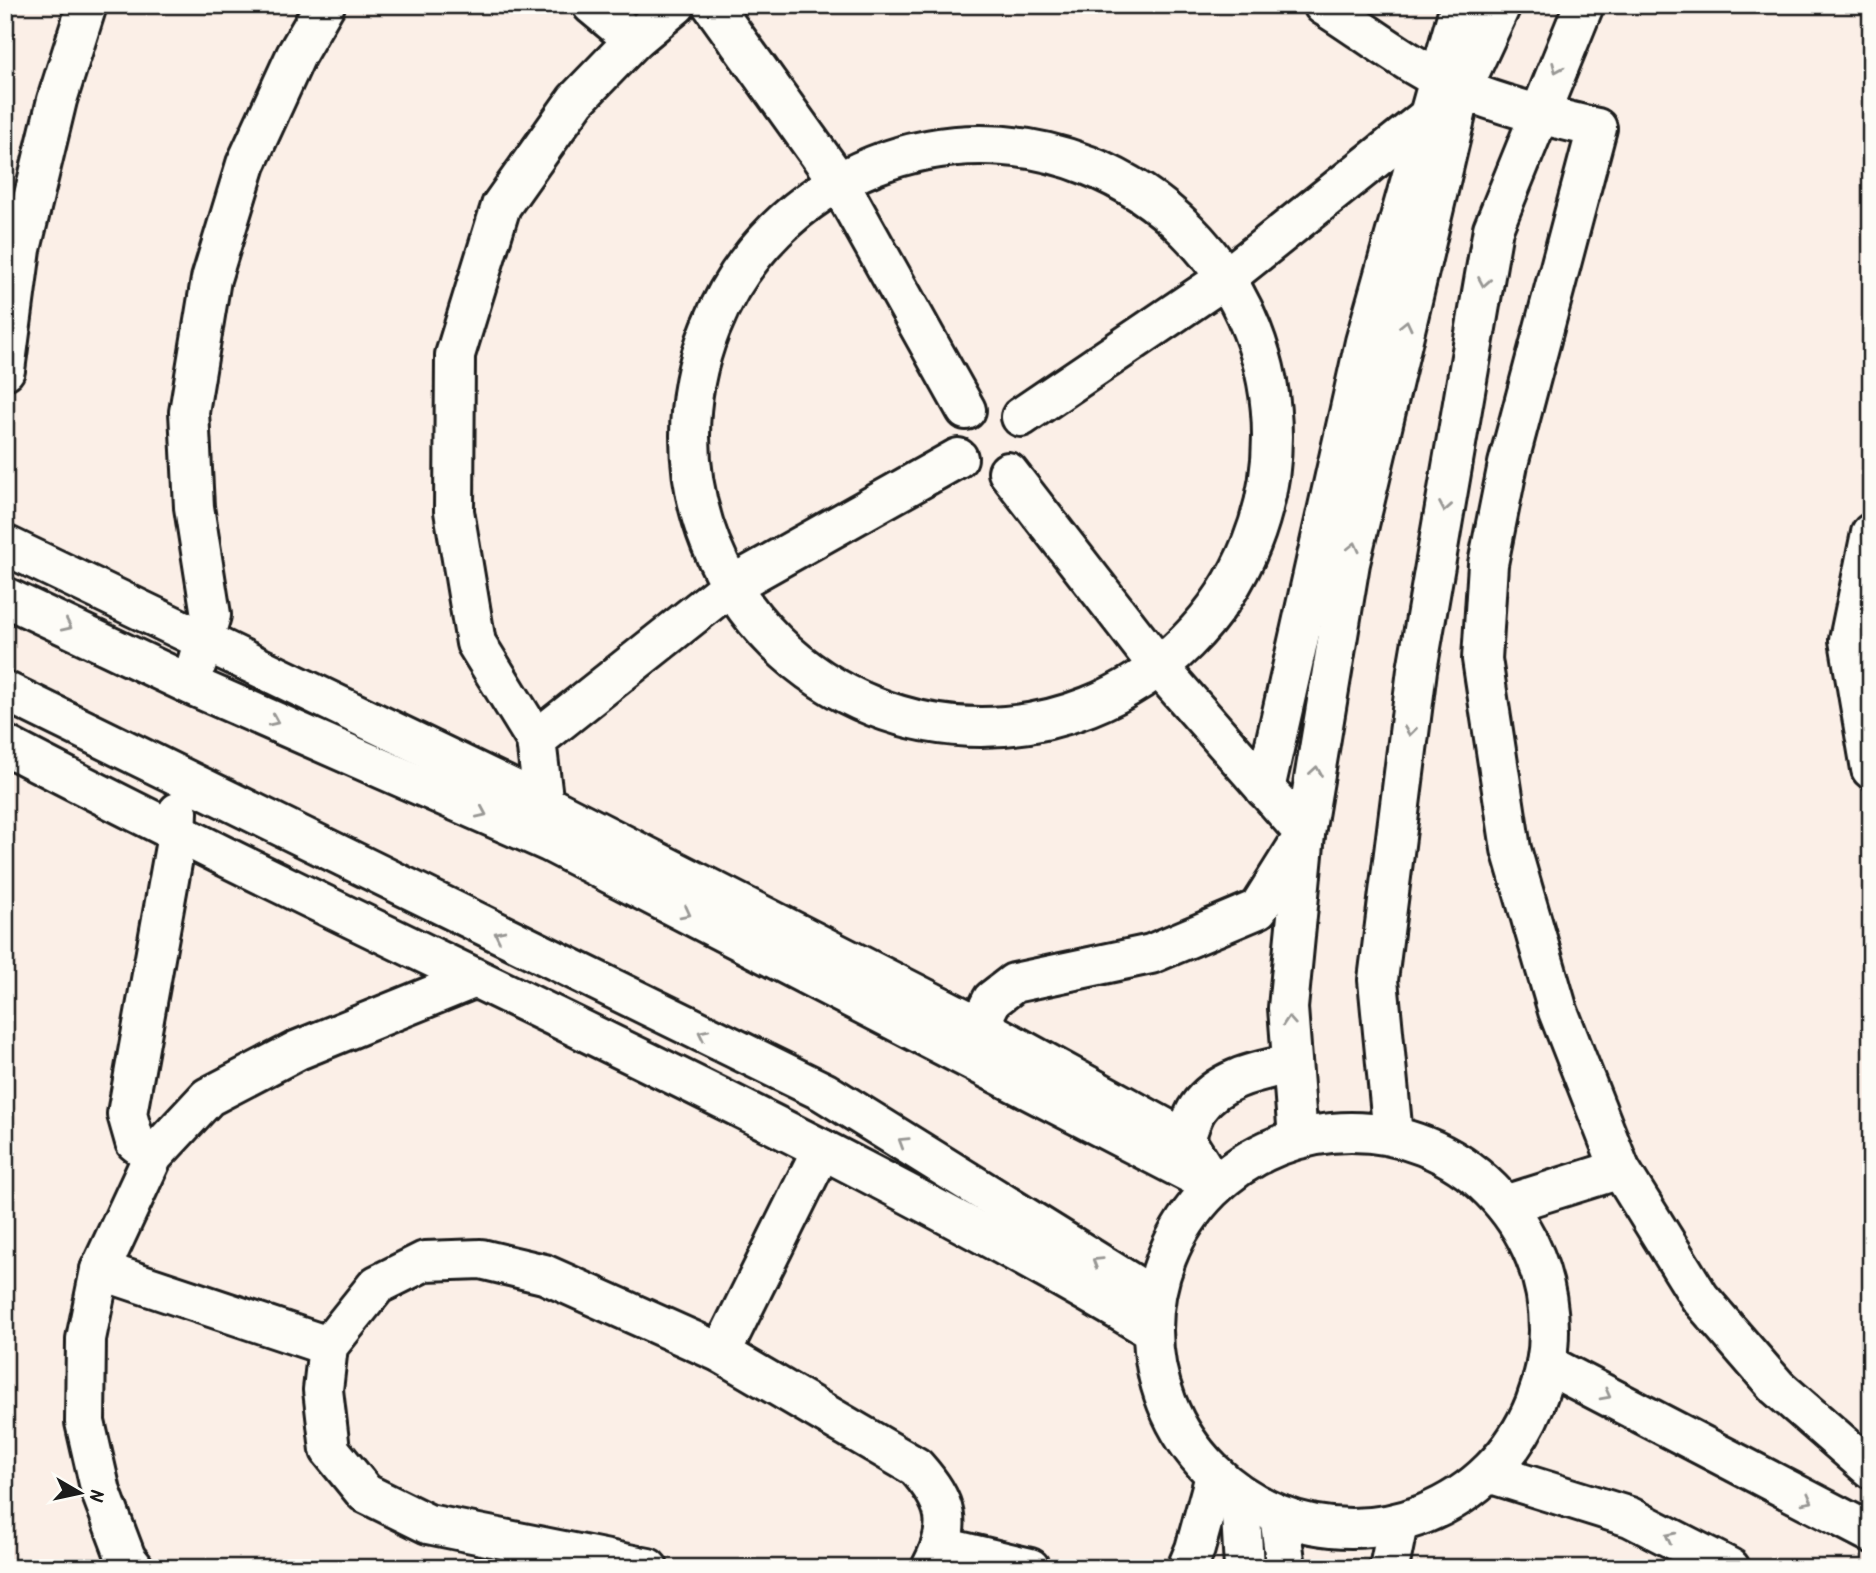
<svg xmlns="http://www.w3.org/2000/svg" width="1876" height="1573" font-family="Kalam,sans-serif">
  <rect width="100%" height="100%" fill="#fbefe7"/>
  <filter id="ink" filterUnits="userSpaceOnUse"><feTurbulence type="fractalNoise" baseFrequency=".0143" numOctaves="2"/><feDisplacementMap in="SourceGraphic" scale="14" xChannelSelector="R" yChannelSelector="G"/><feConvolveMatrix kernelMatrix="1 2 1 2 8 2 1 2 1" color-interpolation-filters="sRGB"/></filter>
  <g filter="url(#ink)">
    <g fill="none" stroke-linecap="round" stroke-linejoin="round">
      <defs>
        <g id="street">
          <polyline points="592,5 634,40"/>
          <polyline points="712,5 838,181 966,410"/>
          <path d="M 1323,5 C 1368,33 1413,70 1462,89 C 1505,107 1551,117 1597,128 L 1508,464 L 1488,564 L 1482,659 L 1511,849 L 1558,1011 L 1620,1169 L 1700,1298 L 1777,1387 L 1871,1469"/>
          <circle cx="981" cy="436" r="291"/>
          <polyline points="5,370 21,249 57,100 87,5"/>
          <polyline points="1021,417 1226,278 1430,115"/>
          <polyline points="1871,533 1849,640 1871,769"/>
          <polyline points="5,545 544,804 979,1026 1185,1139 1214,1185"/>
          <polyline points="5,597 191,685 549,842 1211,1184"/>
          <polyline points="197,663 211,615 194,507 189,412 211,279 246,164 296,55 325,5"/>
          <polyline points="5,691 824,1092 1155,1298"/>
          <polyline points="536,740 730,586 958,458"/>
          <path d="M 5,745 C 385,944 783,1111 1152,1330"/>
          <polyline points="1265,789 1365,342 1460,5"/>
          <polyline points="546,823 536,740 476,643 454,511 455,355 501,206 576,100 634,40 676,5"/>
          <polyline points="979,1026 992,1000 1014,983 1151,954 1258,909 1305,834 1159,667 1008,472"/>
          <circle cx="1351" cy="1330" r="198"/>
          <polyline points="1393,1136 1378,980 1417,670 1493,229 1584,5"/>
          <polyline points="1298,1138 1288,1008 1305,834 1350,563 1462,89 1501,5"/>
          <path d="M 1185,1139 C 1189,1129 1192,1116 1198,1108 C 1218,1078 1259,1071 1292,1064"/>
          <polyline points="153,1156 135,1142 127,1114 177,835 178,812"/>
          <polyline points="1505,1205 1620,1169"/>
          <polyline points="100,1270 328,1346"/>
          <polyline points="721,1353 822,1149"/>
          <polyline points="1546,1364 1871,1533"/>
          <polyline points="1492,1474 1630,1517 1730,1568"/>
          <polyline points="1240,1496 1244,1568"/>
          <polyline points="1279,1515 1286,1568"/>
          <polyline points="942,1547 1030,1568"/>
          <polyline points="134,1568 126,1558 101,1492 85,1422 86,1339 100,1270 153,1156 208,1097 298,1050 473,979"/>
          <path d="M 648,1568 L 428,1524 L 365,1493 L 330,1450 L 323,1390 L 328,1346 L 377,1285 L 425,1261 L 481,1259 L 544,1274 L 721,1353 L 916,1467 C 947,1502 954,1525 931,1568"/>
          <polyline points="1187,1568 1195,1549 1215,1476"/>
          <polyline points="1389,1568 1398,1524"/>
        </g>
      </defs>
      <!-- street casing -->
      <use href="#street" stroke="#1c1c1c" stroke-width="44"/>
      <!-- street -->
      <use href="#street" stroke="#fdfcf7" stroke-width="38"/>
    </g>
    <!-- one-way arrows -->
    <defs><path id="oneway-chevron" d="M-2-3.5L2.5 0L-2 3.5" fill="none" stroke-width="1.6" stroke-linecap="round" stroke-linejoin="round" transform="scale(1.75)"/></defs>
    <g stroke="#989794">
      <use href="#oneway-chevron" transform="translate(1557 68) rotate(113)"/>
      <use href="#oneway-chevron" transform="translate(1484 282) rotate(100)"/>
      <use href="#oneway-chevron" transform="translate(1406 325) rotate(-77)"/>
      <use href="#oneway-chevron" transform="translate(1445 507) rotate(100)"/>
      <use href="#oneway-chevron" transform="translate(1354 547) rotate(-77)"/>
      <use href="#oneway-chevron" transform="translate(67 626) rotate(25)"/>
      <use href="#oneway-chevron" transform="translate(274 721) rotate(24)"/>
      <use href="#oneway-chevron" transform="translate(1410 731) rotate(97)"/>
      <use href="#oneway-chevron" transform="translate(1316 771) rotate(-81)"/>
      <use href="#oneway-chevron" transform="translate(482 813) rotate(24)"/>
      <use href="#oneway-chevron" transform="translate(686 913) rotate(27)"/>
      <use href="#oneway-chevron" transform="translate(499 935) rotate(-154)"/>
      <use href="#oneway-chevron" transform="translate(1289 1021) rotate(-94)"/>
      <use href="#oneway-chevron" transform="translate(703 1034) rotate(-154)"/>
      <use href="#oneway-chevron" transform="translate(903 1142) rotate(-148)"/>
      <use href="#oneway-chevron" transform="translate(1097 1262) rotate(-148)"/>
      <use href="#oneway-chevron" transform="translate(1606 1395) rotate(28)"/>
      <use href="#oneway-chevron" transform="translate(1808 1500) rotate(28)"/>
      <use href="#oneway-chevron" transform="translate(1670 1537) rotate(-153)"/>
    </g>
  </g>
  <!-- margin -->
  <rect width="1876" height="1573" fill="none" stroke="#fdfcf7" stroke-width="28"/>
  <rect x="14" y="14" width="1848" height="1545" fill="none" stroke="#1c1c1c" stroke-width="2.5" filter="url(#ink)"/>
  <!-- north arrow -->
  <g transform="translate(80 1493) rotate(99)" stroke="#fdfcf7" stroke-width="5" paint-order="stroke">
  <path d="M0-5L12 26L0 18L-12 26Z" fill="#1c1c1c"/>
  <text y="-10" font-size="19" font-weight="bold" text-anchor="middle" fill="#1c1c1c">N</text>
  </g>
</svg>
